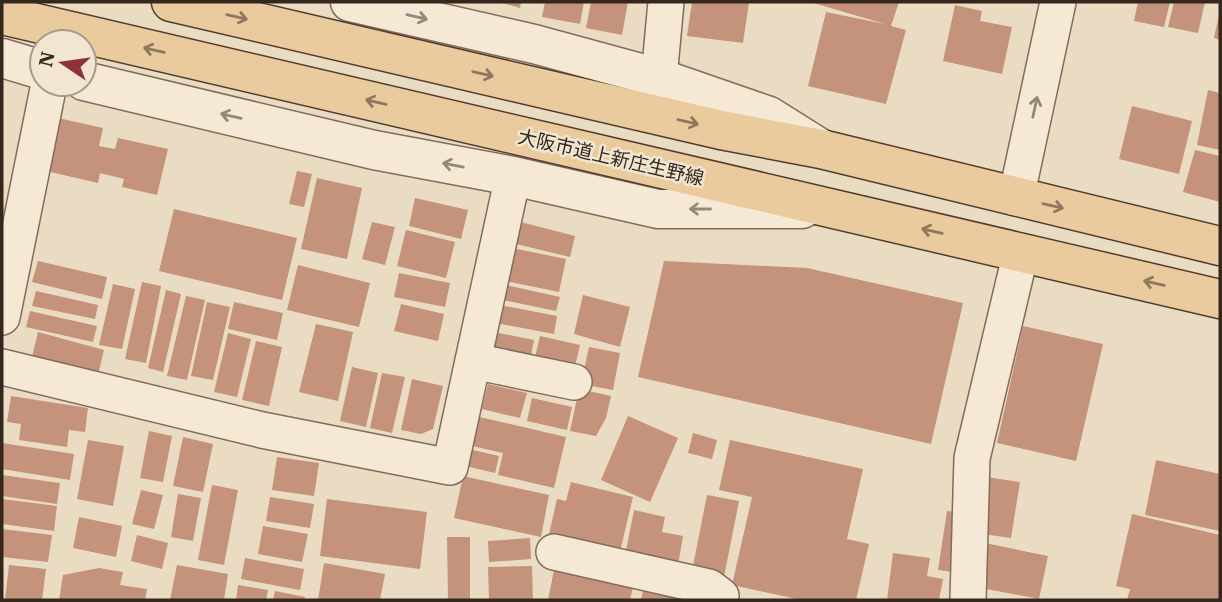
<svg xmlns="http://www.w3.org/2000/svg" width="1222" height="602" font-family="'IBM Plex Serif','Noto Sans JP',serif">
  <rect width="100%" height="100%" fill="#eadbc3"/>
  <!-- building -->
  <g fill="#c5937c">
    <polygon points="499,2 521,2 520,8"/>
    <polygon points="545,2 584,2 580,24 542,17"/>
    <polygon points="591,2 628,2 622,35 586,28"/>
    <polygon points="692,2 749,2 743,43 687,36"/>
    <polygon points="810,2 899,2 891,26 906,30 886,104 808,86 826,12 885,24"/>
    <polygon points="1138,2 1170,2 1164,27 1134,21"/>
    <polygon points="1174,2 1205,2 1198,33 1168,27"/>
    <polygon points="955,5 982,11 980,21 1012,27 1002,74 943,61"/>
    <polygon points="1219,15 1220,15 1220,40 1214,38"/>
    <polygon points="1208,90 1220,93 1220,150 1197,145"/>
    <polygon points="1132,106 1192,121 1179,174 1119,159"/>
    <polygon points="58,118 103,128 99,146 115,149 118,138 168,149 157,195 122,187 124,179 100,173 98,183 46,171"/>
    <polygon points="1195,150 1220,156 1220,202 1183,192"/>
    <polygon points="297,171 312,174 304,207 289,204"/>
    <polygon points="317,178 362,188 347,259 301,249"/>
    <polygon points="415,198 468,210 461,239 409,226"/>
    <polygon points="174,209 297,238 282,300 159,271"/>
    <polygon points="517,221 575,236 570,257 512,243"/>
    <polygon points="372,222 395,227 385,265 362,259"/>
    <polygon points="406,230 455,242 446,278 397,266"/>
    <polygon points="512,248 566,259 559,292 505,281"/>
    <polygon points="38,261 107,277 102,299 32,282"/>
    <polygon points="664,261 807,268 963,303 931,444 638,377"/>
    <polygon points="298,265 370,283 359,327 287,310"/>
    <polygon points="399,273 450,283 445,307 394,297"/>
    <polygon points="142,282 161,286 146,363 125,359"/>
    <polygon points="113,284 135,289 122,349 99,345"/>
    <polygon points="506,285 560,297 556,311 503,300"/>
    <polygon points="166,290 181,294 163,372 148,368"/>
    <polygon points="36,291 98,305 95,319 32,306"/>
    <polygon points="583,295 630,307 620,347 574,334"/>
    <polygon points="186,296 205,300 187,380 167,376"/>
    <polygon points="207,302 230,307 213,380 191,376"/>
    <polygon points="234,302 283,313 277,340 228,329"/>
    <polygon points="401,304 444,314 438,341 394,331"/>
    <polygon points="500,305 557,316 554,334 496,323"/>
    <polygon points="30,311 97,326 93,342 26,327"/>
    <polygon points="316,324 353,332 338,401 299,392"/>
    <polygon points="1023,326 1103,344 1076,461 997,443"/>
    <polygon points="38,332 104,350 98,375 32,357"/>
    <polygon points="494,332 534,340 529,366 489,358"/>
    <polygon points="228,333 251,339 237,397 214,392"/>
    <polygon points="540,336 580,345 573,375 533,366"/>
    <polygon points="256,341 282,347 269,406 242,400"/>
    <polygon points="589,347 620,353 613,390 581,384"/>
    <polygon points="352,367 378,373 366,427 340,421"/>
    <polygon points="382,373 405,377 392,433 370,428"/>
    <polygon points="412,379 443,386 433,429 421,434 401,430"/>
    <polygon points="488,384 527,393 520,418 482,409"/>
    <polygon points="579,389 611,396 606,418 596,436 570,431"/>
    <polygon points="11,396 88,408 85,432 69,430 67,447 19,440 21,424 7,422"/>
    <polygon points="532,398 572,407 567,430 527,421"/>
    <polygon points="475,416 566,437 554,488 498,475 503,453 468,445"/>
    <polygon points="628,416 678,438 650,502 601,480"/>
    <polygon points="149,431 172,436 163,482 140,478"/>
    <polygon points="693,433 717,440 712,459 688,453"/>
    <polygon points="183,437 213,444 203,492 173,486"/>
    <polygon points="88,440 124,446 113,506 77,499"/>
    <polygon points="730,440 863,469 847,539 869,544 856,600 801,600 732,585 752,497 719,490"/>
    <polygon points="2,443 74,454 70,480 2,469"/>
    <polygon points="469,449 499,456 495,473 465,466"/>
    <polygon points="277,457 319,463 314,496 272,490"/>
    <polygon points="1156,460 1220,474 1220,531 1145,515"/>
    <polygon points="2,475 60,483 57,504 2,496"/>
    <polygon points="463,476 549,495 541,537 454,518"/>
    <polygon points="986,477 1020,482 1011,538 976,533"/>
    <polygon points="571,482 633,497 618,560 547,543 557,499 566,501"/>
    <polygon points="212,485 238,490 224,565 198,560"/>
    <polygon points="141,490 163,495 154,529 132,524"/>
    <polygon points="178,494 201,498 193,541 171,537"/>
    <polygon points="707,495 739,501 723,582 691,576"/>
    <polygon points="270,497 314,504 310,528 266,521"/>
    <polygon points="2,499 57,506 54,531 2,524"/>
    <polygon points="327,499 427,512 420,569 320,556"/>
    <polygon points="634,510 665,517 662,532 683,536 677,571 624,561"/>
    <polygon points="947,511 963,513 954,572 938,570"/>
    <polygon points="1132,514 1220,535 1220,600 1127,600 1130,589 1116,586"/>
    <polygon points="79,517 122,526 116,557 73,548"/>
    <polygon points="263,526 308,534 302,562 258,554"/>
    <polygon points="2,529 52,535 48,562 2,557"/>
    <polygon points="137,535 168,543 162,569 131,561"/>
    <polygon points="447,537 470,537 470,600 448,600"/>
    <polygon points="530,538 531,559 489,562 488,541"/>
    <polygon points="985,543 1048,556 1039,599 976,587"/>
    <polygon points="893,553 930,558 927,576 943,579 939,600 887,600"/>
    <polygon points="245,558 304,569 300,590 241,579"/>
    <polygon points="324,563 385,574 380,600 318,600"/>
    <polygon points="9,565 46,569 42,600 5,600"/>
    <polygon points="177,565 228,574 224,600 170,600"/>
    <polygon points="532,566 533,600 489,600 488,567"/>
    <polygon points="99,568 123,572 120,585 147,589 145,600 59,600 63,575"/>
    <polygon points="554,570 633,587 630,600 548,600"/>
    <polygon points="238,585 268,590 266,600 236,600"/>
    <polygon points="275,591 305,597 304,600 273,600"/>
    <polygon points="643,591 685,599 685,600 641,600"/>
  </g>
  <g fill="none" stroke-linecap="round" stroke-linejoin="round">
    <defs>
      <g id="minor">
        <polyline points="659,78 666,2"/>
        <polyline points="1016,198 1058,2"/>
        <polyline points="2,317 49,84"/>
        <polyline points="473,361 574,382"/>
        <polyline points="2,367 262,430 450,467 513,176"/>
        <polyline points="554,552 709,587 721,596"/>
        <polyline points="968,600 972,458 1021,252"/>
      </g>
      <g id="tertiary">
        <polyline points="350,2 534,44 659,78 769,116 820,148"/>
        <polyline points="2,58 42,70"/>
        <polyline points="84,81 374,150 513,176 658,209 802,209"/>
      </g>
      <g id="primary">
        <polyline points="171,2 721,130 821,149 1220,246"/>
        <polyline points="2,15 1220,299"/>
      </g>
    </defs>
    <!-- minor casing -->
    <use href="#minor" stroke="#826c5c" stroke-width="38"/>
    <!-- tertiary casing -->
    <use href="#tertiary" stroke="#826c5c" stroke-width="41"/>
    <!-- primary casing -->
    <use href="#primary" stroke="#513c30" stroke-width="41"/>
    <!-- minor -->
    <use href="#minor" stroke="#f5e9d6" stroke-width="35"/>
    <!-- tertiary -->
    <use href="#tertiary" stroke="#f5e9d6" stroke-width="38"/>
    <!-- primary -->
    <use href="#primary" stroke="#eacb9e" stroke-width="38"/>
  </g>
  <!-- one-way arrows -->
  <defs><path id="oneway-shaft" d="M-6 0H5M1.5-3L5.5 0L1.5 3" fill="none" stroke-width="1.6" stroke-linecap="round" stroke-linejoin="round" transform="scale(1.75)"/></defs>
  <g stroke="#8f795e">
    <use href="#oneway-shaft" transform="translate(237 17) rotate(13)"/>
    <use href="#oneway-shaft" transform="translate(154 50) rotate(-167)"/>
    <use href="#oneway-shaft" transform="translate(483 74) rotate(13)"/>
    <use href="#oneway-shaft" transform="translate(376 102) rotate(-167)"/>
    <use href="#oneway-shaft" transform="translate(688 122) rotate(13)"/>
    <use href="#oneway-shaft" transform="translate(1053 206) rotate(13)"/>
    <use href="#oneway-shaft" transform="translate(932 231) rotate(-167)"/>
    <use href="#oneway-shaft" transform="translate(1154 283) rotate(-167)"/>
  </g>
  <g stroke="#94887a">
    <use href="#oneway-shaft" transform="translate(417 17) rotate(13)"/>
    <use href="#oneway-shaft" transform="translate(1035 107) rotate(-78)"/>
    <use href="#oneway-shaft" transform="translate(231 116) rotate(-167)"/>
    <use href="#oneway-shaft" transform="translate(453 165) rotate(-169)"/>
    <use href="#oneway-shaft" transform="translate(700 209) rotate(-180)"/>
  </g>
  <g text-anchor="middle" stroke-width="5" stroke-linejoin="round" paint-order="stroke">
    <!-- street labels -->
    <g font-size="19" fill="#34271e" stroke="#f2e6d2">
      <text transform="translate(611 157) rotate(13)" y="7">大阪市道上新庄生野線</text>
    </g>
  </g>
  <!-- border -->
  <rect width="1222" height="602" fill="none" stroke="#34271e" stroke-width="7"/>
  <!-- north arrow -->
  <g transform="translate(63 63) rotate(283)"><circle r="33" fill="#f2e6d2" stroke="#a69a8a" stroke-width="2"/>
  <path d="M0-5L12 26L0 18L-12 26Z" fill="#8c313b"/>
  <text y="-10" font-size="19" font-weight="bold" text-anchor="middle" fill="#34271e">N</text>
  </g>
</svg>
